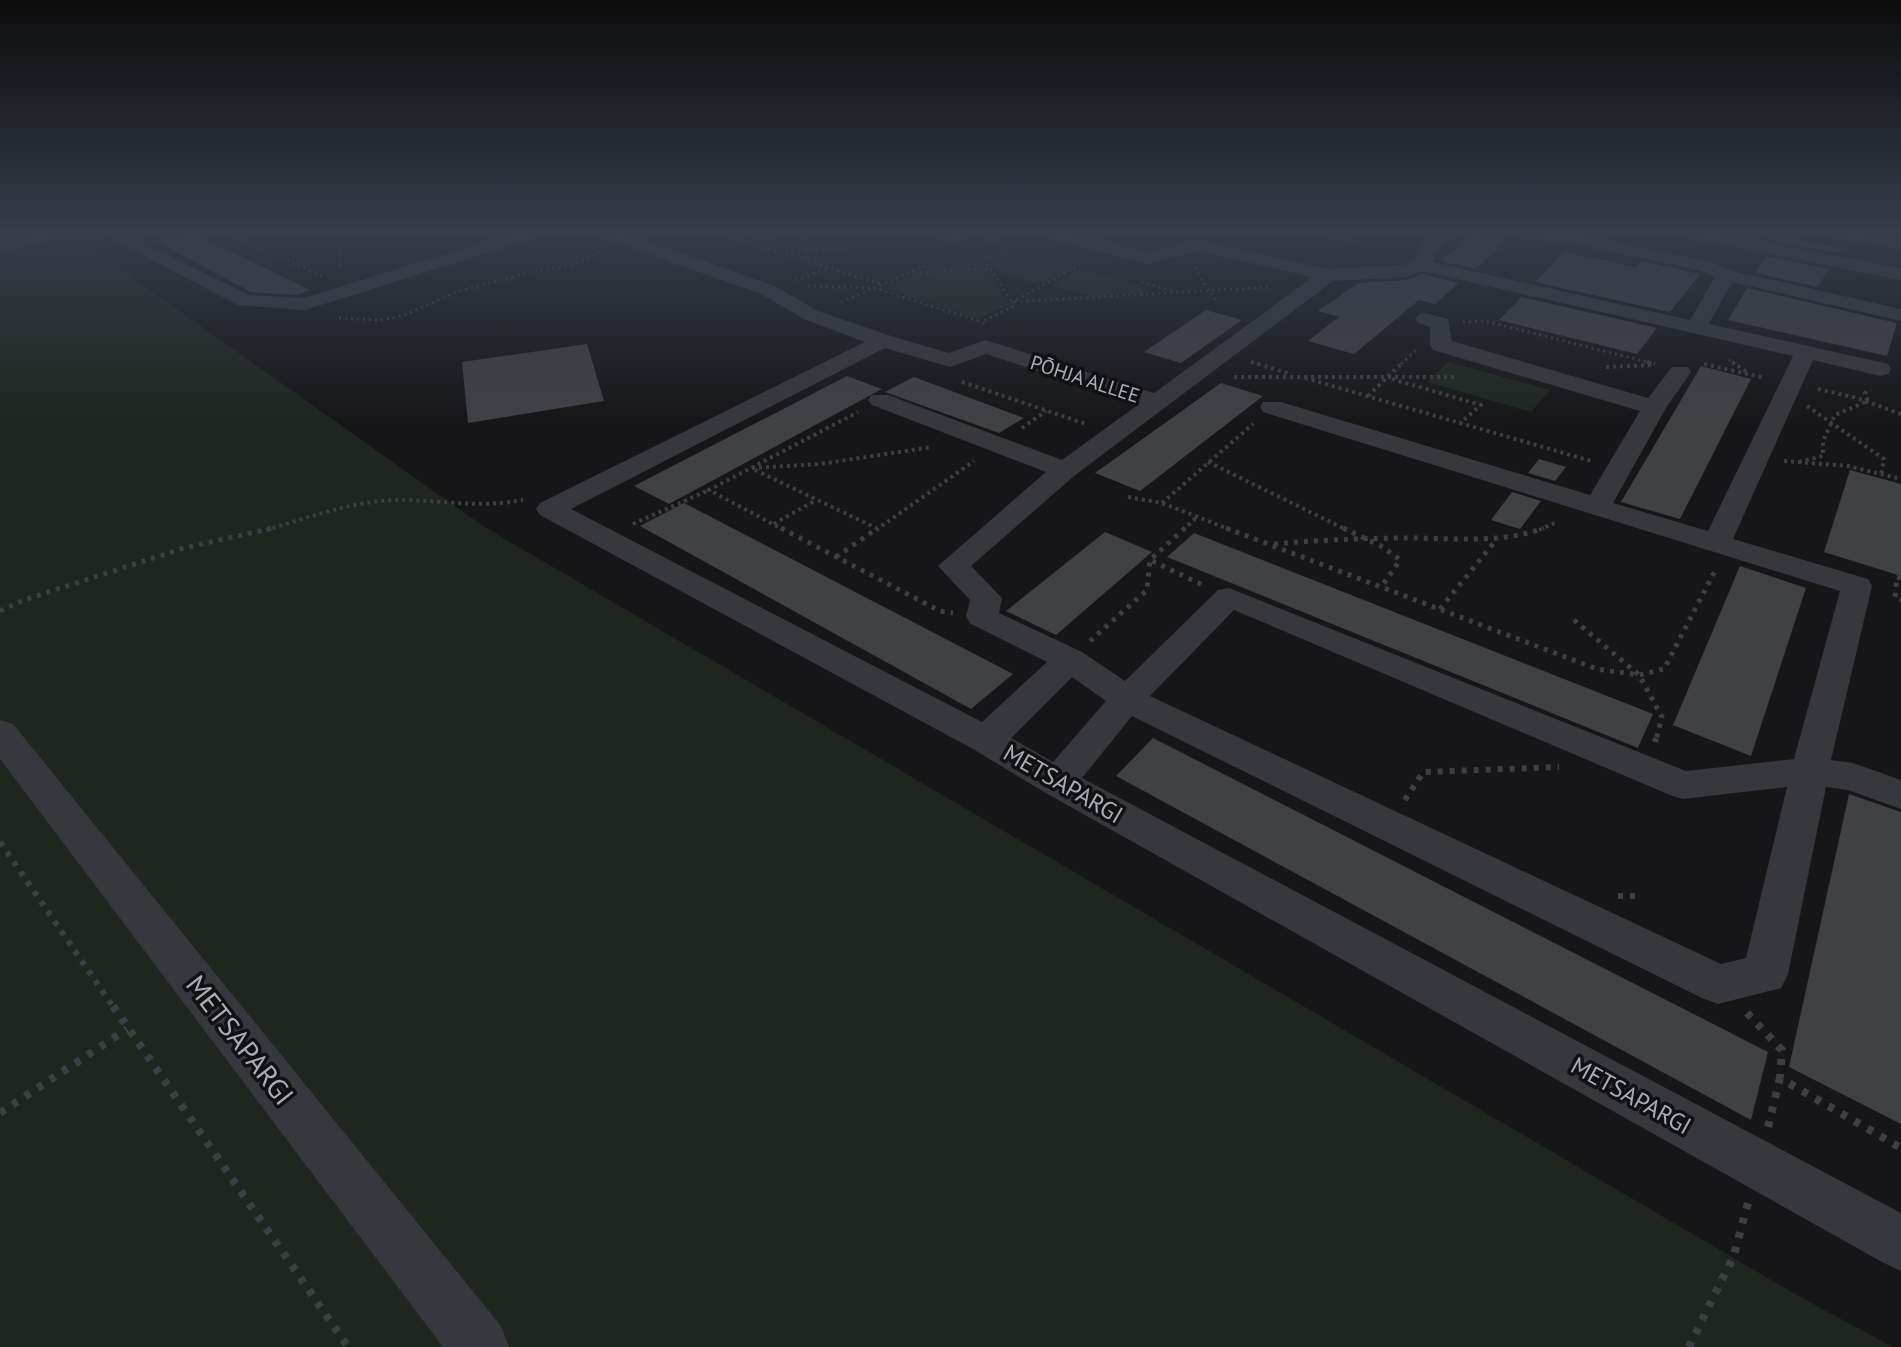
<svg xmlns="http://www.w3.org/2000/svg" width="1901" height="1347" font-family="'PT Sans',sans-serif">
  <rect width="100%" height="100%" fill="#161618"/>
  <!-- green -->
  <g fill="#1e261f">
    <polygon points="0,233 112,233 99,238 102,256 483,526 1802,1298 1893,1347 0,1347"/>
    <polygon points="1008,247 1075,266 1039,284 996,272 982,250"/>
    <polygon points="974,248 1009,304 978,319 882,288"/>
    <polygon points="1080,269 1151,288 1145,294 1089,296 1051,285"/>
    <polygon points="1448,362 1550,390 1531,412 1427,382"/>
  </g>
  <!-- building -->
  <g fill="#404145">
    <polygon points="194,233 310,290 296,295 251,292 157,242"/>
    <polygon points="1473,234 1506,241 1475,269 1441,261"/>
    <polygon points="1778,236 1842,248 1838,253 1774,241"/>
    <polygon points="1564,252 1636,267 1642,261 1700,274 1670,312 1535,282"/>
    <polygon points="1766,256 1829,269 1818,287 1756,273"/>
    <polygon points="1422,274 1459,283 1435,304 1419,300 1354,354 1308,341 1339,317 1318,311 1358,283 1407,280"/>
    <polygon points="1747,288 1897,323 1887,356 1728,320"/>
    <polygon points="1521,297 1657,328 1637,354 1499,320"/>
    <polygon points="1206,310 1242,320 1181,363 1144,352"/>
    <polygon points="587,344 604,401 468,423 462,362"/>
    <polygon points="1701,366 1751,379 1680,519 1621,502"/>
    <polygon points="847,376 882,389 669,504 634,486"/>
    <polygon points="914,377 1024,418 999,433 885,392"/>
    <polygon points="1221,383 1263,396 1140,491 1095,473"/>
    <polygon points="1539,459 1566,467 1555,481 1528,473"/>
    <polygon points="1850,470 1901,484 1901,576 1824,552"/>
    <polygon points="1512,492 1541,501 1520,529 1491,520"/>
    <polygon points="684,503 1013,674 971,709 640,526"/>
    <polygon points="1105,532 1152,552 1056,635 1006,611"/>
    <polygon points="1194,533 1653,714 1638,748 1167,557"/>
    <polygon points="1740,566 1806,588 1751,756 1673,725"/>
    <polygon points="1153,738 1768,1052 1751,1120 1116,776"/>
    <polygon points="1849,794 1901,812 1901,1124 1789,1067"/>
  </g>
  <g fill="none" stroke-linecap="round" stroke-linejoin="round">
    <!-- path-far4 -->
    <g stroke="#3d3f44" stroke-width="3" stroke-dasharray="2 4" stroke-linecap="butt">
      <polyline points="227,233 322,276"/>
      <polyline points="304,233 340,235 340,271"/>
      <polyline points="717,233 881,284"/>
      <polyline points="774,233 775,252 842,249"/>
      <polyline points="805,233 807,262"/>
      <polyline points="1318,233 1382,248"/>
      <polyline points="732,235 775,234"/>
      <polyline points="987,239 1032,251"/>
      <polyline points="751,243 771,235"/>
      <polyline points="977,249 1012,302 1271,287"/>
      <polyline points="1195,268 1215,300"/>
      <polyline points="914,273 988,268"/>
      <polyline points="796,280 828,269"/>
      <polyline points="1141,282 1174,291"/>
      <polyline points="808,286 874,288 982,322"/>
      <polyline points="841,302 946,257"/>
      <polyline points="339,318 379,320 402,316 456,292 540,270 570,266 601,252"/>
      <polyline points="1463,322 1485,321 1655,364"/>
      <polyline points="984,324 982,322 1014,306 1012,302 1081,264"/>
      <polyline points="1729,360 1735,364"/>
      <polyline points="1251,362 1258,364"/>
      <polyline points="1401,364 1417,349"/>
    </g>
    <!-- path-far3 -->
    <g stroke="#3d3f44" stroke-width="4" stroke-dasharray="3 4" stroke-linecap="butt">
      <polyline points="1251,362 1291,374"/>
      <polyline points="1647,362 1655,364"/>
      <polyline points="1732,362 1747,372"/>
      <polyline points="1704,364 1765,378"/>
      <polyline points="1606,367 1652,365"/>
      <polyline points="1234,377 1456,377"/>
      <polyline points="1305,378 1591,461"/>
      <polyline points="1392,379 1481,405 1460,423"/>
      <polyline points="962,382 1086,424"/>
      <polyline points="1818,389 1857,398 1901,414"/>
      <polyline points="1368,396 1403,362"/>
      <polyline points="1807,406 1884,459 1881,474"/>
      <polyline points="1022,428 1046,411"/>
      <polyline points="1784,461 1848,466 1901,479"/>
      <polyline points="1208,462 1347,530"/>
      <polyline points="1799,462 1823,456 1823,441 1835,415 1868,401 1865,393 1871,390"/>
      <polyline points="752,468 820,464 932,447"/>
      <polyline points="755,470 876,528"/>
      <polyline points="1128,497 1162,503 1231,530"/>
      <polyline points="1162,503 1253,424"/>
      <polyline points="633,524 709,490"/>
      <polyline points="774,524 816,500"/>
      <path d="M 266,530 C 311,517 357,499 405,500 C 447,501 482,508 523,500"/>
      <polyline points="784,530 709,490 858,412"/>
      <polyline points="876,530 974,461"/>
      <polyline points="1183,530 1198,516"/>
      <polyline points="1539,530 1557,522"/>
    </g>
    <!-- path-far2 -->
    <g stroke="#3d3f44" stroke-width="5" stroke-dasharray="4 6" stroke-linecap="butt">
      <polyline points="781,528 940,611 953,613"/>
      <polyline points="1185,528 1150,560 1203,585"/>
      <polyline points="1226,528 1597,669 1639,675 1664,669 1717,567"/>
      <polyline points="1343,528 1383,547 1400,560 1382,586"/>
      <path d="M 1274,544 C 1319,540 1364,538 1410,538 C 1454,538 1501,544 1544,528"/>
      <polyline points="836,557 878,528"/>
      <polyline points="1901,578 1897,577 1895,598 1901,600"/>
      <polyline points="1440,609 1497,539"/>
      <polyline points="0,611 24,600 184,548 273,528"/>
      <polyline points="1574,620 1639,675 1662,717 1656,740"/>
      <polyline points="1090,641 1147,590 1150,560"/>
    </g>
    <!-- path-far1 -->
    <g stroke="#3d3f44" stroke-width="6" stroke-dasharray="5 7" stroke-linecap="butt">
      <polyline points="1655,742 1656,738"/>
      <polyline points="1405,800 1423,772 1559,767"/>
      <polyline points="0,842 114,1008"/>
      <polyline points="1618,896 1641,896"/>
    </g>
    <!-- path -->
    <g stroke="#3d3f44" stroke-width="8" stroke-dasharray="6 9" stroke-linecap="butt">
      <polyline points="113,1006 348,1347"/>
      <polyline points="1747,1013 1782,1050 1780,1078 1901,1148"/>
      <polyline points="0,1113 127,1029"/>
      <polyline points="1768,1127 1780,1078"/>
      <polyline points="1689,1347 1734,1255 1748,1203"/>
    </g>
    <!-- minor -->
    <g fill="#37383d" fill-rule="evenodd">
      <polygon points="34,233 62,233 59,237 0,254 0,243"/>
      <polygon points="100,233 123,233 249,295 304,298 513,233 541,233 538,237 305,310 238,305"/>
      <path d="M 598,233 L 624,233 L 775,286 L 818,311 L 891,336 L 949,353 L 985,340 L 1154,393 L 1313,277 L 1197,251 L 1148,264 L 1041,237 L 1038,233 L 1069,233 L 1148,252 L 1197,240 L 1328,269 L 1404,265 L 1413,261 C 1419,242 1433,233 1456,233 L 1433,254 L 1435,258 L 1432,262 L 1690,320 L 1715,277 L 1702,271 L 1559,241 L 1517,238 L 1508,233 L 1590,233 L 1590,237 L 1708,261 L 1732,271 L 1901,309 L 1901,321 L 1732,282 L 1709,324 L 1880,362 L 1888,364 L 1891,369 L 1888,374 L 1880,376 L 1813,360 L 1733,539 L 1868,579 L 1872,586 L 1831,760 L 1853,763 L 1901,780 L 1901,809 L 1848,790 L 1826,787 L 1788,974 L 1781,988 L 1718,1004 L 1702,998 L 1132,716 L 1082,778 L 1901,1213 L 1901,1271 L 1882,1262 L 1044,792 L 973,749 L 540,515 L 536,509 L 540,503 L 865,342 L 804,319 L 761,294 L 601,237 ZM 1422,271 L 1793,356 L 1708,531 L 1613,503 L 1666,408 L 1691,372 L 1688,367 L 1672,367 L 1648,398 L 1452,341 L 1448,319 L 1425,313 L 1418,315 L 1415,319 L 1418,323 L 1430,327 L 1430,345 L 1433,350 L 1640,411 L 1590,495 L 1281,402 L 1263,402 L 1260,407 L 1263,412 L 1840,591 L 1794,759 L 1686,771 L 1229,588 L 1218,590 L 1125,681 L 1082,652 L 999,613 L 1002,598 L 971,566 L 1074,476 L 1333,281 L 1407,277 ZM 885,348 L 950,367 L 986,354 L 1139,404 L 1062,460 L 888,395 L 872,395 L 868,400 L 872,405 L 1046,472 L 938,566 L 970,600 L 966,617 L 971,624 L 1047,662 L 982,722 L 571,509 ZM 1234,610 L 1670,795 L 1683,799 L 1787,787 L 1746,958 L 1721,964 L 1150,696 ZM 1072,677 L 1106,701 L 1053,762 L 1011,738 Z"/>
      <polygon points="932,233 974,233 956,242 935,237"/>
      <polygon points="1680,233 1717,233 1901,268 1901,280 1689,238"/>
      <polygon points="1827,233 1865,233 1901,240 1901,250 1836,238"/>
      <polygon points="0,720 13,724 501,1326 509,1347 443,1347 0,759"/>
    </g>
  </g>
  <!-- sky -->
  <linearGradient id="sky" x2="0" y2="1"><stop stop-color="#0c0c0d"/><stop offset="0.55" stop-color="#363c48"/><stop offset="1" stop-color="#363c48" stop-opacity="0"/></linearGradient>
  <rect width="1901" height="422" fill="url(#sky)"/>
  <g text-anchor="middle" stroke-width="7" stroke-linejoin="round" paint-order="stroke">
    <!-- far-street labels -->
    <g font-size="20" fill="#a8adb8" stroke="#111113">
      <text transform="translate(1085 379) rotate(18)" y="7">PÕHJA ALLEE</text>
    </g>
    <!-- street labels -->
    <g font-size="24" fill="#a8adb8" stroke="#111113">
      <text transform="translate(1063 784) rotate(30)" y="8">METSAPARGI</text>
      <text transform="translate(1631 1096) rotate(29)" y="8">METSAPARGI</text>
    </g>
    <!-- near-street labels -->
    <g font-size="28" fill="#a8adb8" stroke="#111113">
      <text transform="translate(240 1040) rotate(52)" y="10">METSAPARGI</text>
    </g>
  </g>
</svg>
